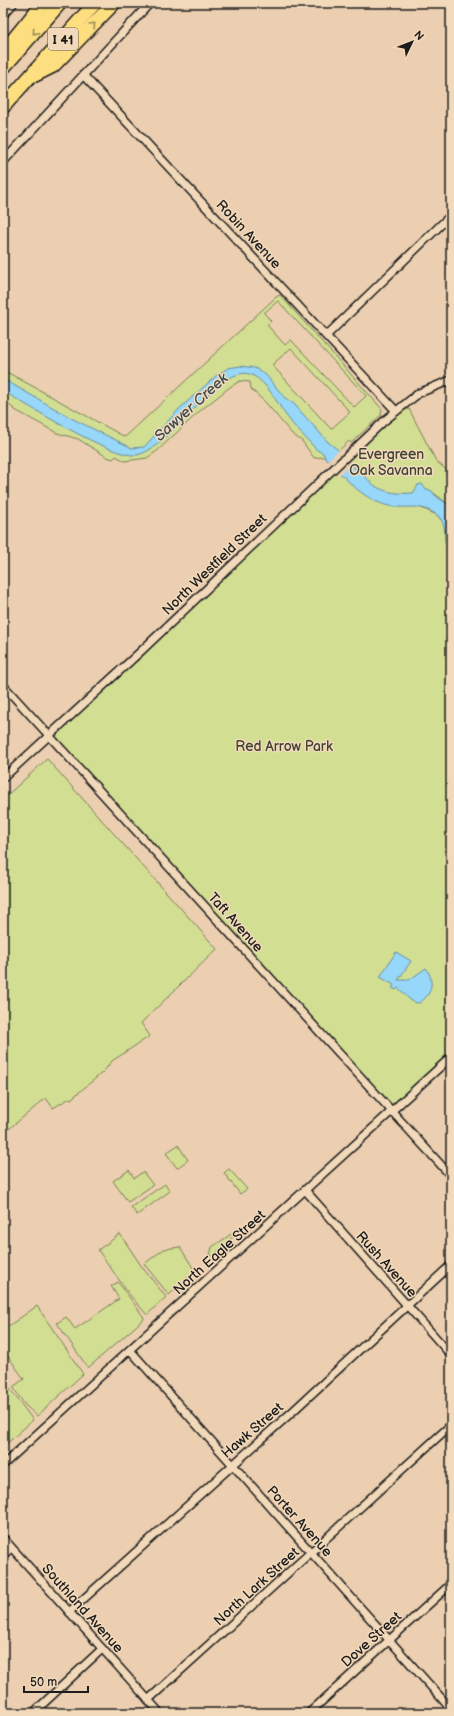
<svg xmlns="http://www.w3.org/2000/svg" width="454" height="1716" font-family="'Balsamiq Sans',sans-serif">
  <rect width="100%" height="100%" fill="#eccfb0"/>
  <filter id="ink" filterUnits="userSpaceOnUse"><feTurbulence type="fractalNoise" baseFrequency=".025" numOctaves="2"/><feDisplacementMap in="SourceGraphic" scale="8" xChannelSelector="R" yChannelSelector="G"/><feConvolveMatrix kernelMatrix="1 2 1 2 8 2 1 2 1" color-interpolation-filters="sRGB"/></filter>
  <g filter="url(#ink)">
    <!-- green -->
    <g fill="#d2de92" stroke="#777d57" fill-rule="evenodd">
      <path d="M 280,295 L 382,409 L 381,415 L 351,443 L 349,441 L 333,456 L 314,458 L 302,441 L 292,434 L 266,403 L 251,389 L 250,382 L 240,381 L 230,387 L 201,410 L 157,451 L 147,458 L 125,461 L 116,456 L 113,459 L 107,457 L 78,439 L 57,433 L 15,410 L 3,399 L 3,370 L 125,437 L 276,297 ZM 278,301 L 366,396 L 354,407 L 291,340 L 285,345 L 267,325 L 271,321 L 264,313 ZM 291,348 L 350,412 L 331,429 L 272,365 Z"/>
      <path d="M 409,409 L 436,461 L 451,474 L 451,509 C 447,501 426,487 418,485 L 416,490 L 417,506 L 437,515 L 443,522 L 445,529 L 445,542 L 451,554 L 451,1057 L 391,1111 L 49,736 L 396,411 Z"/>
      <polygon points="47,759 217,949 141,1023 150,1036 112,1061 103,1072 71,1099 70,1098 53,1108 46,1098 4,1133 7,1138 3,1140 3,799"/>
      <polygon points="178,1145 188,1160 177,1168 166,1153"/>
      <polygon points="229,1169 247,1189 240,1194 224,1173"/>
      <polygon points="129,1170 134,1178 143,1172 153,1185 128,1202 113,1181"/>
      <polygon points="165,1184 170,1191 137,1215 131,1207"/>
      <polygon points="245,1225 213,1256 210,1255 212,1247"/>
      <polygon points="120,1234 142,1267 166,1297 147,1315 129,1294 98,1250"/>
      <polygon points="180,1247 195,1271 169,1295 144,1264 164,1249"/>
      <polygon points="118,1282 143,1316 144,1319 88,1368 57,1323 66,1317 75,1329 119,1299 111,1286"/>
      <polygon points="37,1306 83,1374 37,1416 24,1404 13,1387 24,1379 3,1349 3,1330"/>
      <polygon points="10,1389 33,1420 3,1447 3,1393"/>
    </g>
    <!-- water -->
    <g fill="#97d7f9" stroke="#668ca1">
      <path d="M 240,366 L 255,368 L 265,374 L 285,398 L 294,404 L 328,442 L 337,449 L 357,470 L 363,472 L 363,475 C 368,479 370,482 375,486 C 386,493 400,494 413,493 L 418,485 L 422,484 L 425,488 L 432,491 C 436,499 447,501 451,509 L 451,554 C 449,551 445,545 445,540 C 445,531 445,522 437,515 C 421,504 412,508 395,507 C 368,504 345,480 329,460 L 326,460 L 323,453 L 317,450 C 306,438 294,427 285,414 C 276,401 267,382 252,375 C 221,360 168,452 136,455 C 112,458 27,405 3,391 L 3,379 L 73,419 L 132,448 L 144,447 L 179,409 L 217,375 L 228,368 Z"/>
      <path d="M 396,952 L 411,961 L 398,980 L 409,980 L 426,968 C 435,981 432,995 419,1003 C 409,1003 405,993 398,988 L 396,990 L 392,988 L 394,985 L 380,977 Z"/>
    </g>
    <!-- pier -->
    <polygon fill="#eccfb0" points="340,449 353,462 338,476 326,462"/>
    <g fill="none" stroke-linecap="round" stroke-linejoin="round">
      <defs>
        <g id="street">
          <polyline points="83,75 396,411"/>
          <polyline points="3,162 150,3"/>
          <polyline points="326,336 451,215"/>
          <polyline points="3,685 451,1176"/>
          <polyline points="3,778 139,653 384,421 419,393 451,380"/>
          <polyline points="305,1190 451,1355"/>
          <polyline points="130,1350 451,1709"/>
          <polyline points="3,1465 451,1057"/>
          <polyline points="3,1538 160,1713"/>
          <polyline points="3,1555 11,1548"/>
          <polyline points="69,1612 292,1412 451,1265"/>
          <polyline points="148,1700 451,1425"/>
          <polyline points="33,1713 102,1649"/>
          <polyline points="309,1713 451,1584"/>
        </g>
        <polyline id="secondary" points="3,13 12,3"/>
        <g id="highway">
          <polyline points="3,52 43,3"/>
          <polyline points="3,68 60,3"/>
          <polyline points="35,75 53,66 114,3"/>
          <polyline points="3,107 95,3"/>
        </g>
      </defs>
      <!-- street casing -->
      <use href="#street" stroke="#1c1c1c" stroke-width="10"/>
      <!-- secondary casing -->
      <use href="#secondary" stroke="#1c1c1c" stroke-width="13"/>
      <!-- highway casing -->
      <use href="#highway" stroke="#1c1c1c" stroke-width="16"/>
      <!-- street -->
      <use href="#street" stroke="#f2d9ba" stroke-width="7"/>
      <!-- secondary -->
      <use href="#secondary" stroke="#f2d9ba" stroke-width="10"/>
      <!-- highway -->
      <use href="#highway" stroke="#fedf80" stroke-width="13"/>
    </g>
    <!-- one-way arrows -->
    <defs><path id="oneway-chevron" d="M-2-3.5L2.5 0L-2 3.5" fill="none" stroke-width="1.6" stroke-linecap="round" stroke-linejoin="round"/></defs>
    <g stroke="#988753">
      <use href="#oneway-chevron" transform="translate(93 25) rotate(-46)"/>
      <use href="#oneway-chevron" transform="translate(35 32) rotate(131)"/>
    </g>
  </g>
  <g text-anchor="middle" stroke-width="3" stroke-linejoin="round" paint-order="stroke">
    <!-- shield labels -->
    <rect fill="#f2d9ba" stroke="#5c554b" stroke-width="1" x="48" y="28" width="30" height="22" rx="3"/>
    <g font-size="13" font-weight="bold" fill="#1c1c1c">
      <text x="63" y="44">I 41</text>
    </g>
    <!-- street labels -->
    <g font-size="14" fill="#1c1c1c" stroke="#f2d9ba">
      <text transform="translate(249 234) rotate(47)" y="5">Robin Avenue</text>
      <text transform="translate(214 564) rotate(-44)" y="5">North Westfield Street</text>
      <text transform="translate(236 922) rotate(48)" y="5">Taft Avenue</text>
      <text transform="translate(219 1252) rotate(-42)" y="5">North Eagle Street</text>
      <text transform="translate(387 1264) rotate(48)" y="5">Rush Avenue</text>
      <text transform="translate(252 1430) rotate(-41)" y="5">Hawk Street</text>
      <text transform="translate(300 1521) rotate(48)" y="5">Porter Avenue</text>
      <text transform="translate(256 1586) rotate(-42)" y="5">North Lark Street</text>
      <text transform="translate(83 1608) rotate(48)" y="5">Southland Avenue</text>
      <text transform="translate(371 1639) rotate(-42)" y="5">Dove Street</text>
    </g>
    <!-- park labels -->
    <g font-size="14" fill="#404334" stroke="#f2d9ba">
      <text x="391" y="459">Evergreen<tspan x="391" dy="16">Oak Savanna</tspan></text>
      <text x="284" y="751">Red Arrow Park</text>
    </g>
    <!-- water labels -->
    <g font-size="15" font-style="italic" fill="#3b4b53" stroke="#f2d9ba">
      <text transform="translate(191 407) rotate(-42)" y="5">Sawyer Creek</text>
    </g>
  </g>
  <!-- margin -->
  <rect width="454" height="1716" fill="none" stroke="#f2d9ba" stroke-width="16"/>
  <rect x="8" y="8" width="438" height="1700" fill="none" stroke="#1c1c1c" stroke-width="1.5" filter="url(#ink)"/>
  <!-- north arrow -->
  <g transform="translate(412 42) rotate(47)" stroke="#f2d9ba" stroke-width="3" paint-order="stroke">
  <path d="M0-3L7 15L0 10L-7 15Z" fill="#1c1c1c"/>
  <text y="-6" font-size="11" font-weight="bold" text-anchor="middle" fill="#1c1c1c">N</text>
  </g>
  <!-- scale -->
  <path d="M24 1686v6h64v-6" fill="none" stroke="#1c1c1c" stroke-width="2"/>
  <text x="30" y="1686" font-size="12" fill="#1c1c1c" stroke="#f2d9ba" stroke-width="3" paint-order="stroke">50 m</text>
</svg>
